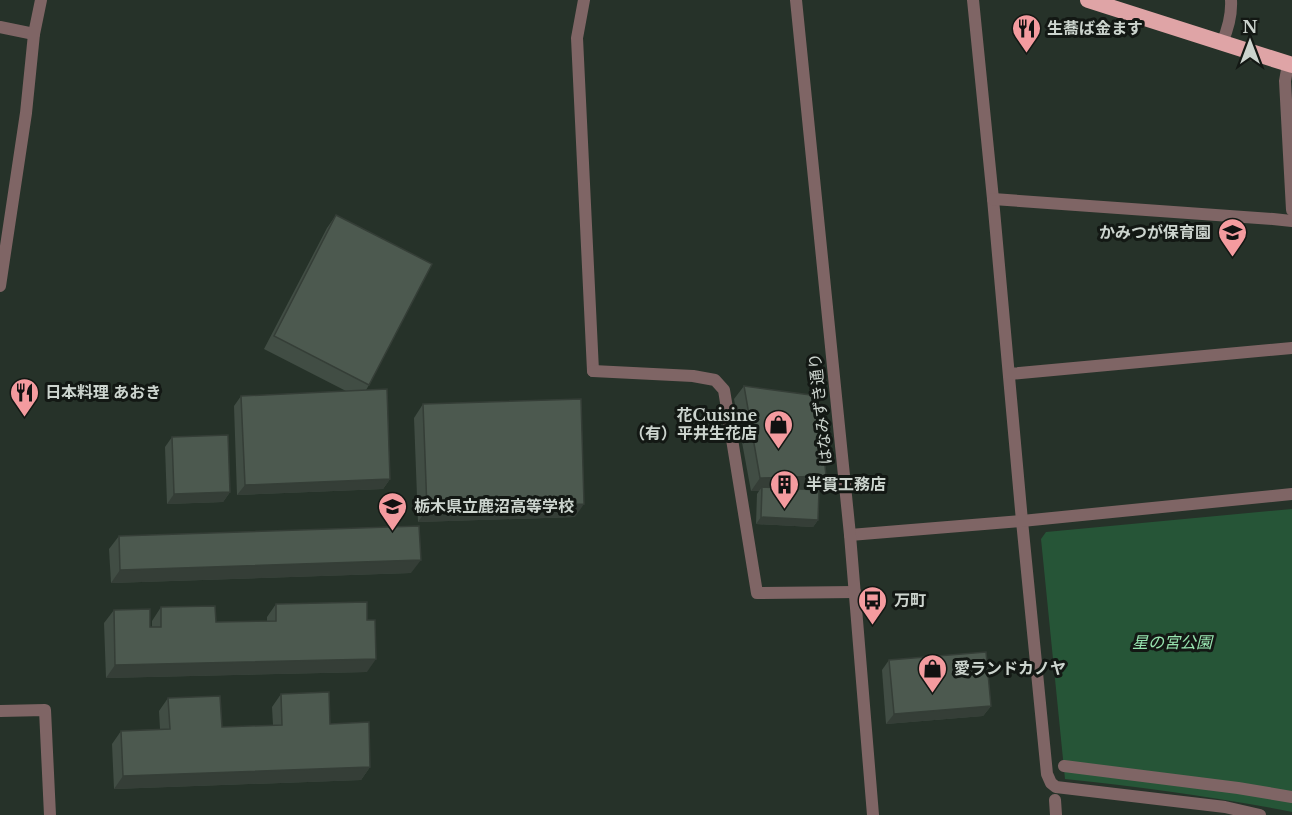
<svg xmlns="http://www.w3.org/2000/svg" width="1292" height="815" font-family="'Libre Baskerville','Noto Sans JP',serif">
  <rect width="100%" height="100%" fill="#263229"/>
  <!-- green -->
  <path fill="#265537" d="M 1292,509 L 1292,812 C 1217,797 1141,787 1065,779 L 1041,539 L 1046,532 Z"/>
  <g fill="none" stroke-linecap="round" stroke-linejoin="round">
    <!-- service -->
    <g stroke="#7f6565" stroke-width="12">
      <polyline points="584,0 577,38 593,371"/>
      <path d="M 1222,43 C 1228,29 1232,16 1231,0"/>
    </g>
    <!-- pedestrian -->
    <g stroke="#7f6565" stroke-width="12">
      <polyline points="1064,766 1238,788 1292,797"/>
      <polyline points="1055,800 1056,815"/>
    </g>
    <!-- minor -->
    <g stroke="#7f6565" stroke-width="12">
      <polyline points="973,0 993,199 1022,521 1047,774 1051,783 1056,787 1225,807 1260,815"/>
      <polyline points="0,27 34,34"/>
      <polyline points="1288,64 1285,81 1292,210"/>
      <polyline points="993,199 1273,219 1292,221"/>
      <polyline points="0,286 26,113 34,34 41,0"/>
      <polyline points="593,371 693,376 715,380 724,390 757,593 855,592"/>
      <polyline points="1009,374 1292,348"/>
      <polyline points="850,535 1022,521 1292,494"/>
      <polyline points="0,711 45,710 50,815"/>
    </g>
    <!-- tertiary -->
    <polyline stroke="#7f6565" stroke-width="12" points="796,0 850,535 873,815"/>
    <!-- trunk -->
    <polyline stroke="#dfa4a6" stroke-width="16" points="1088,0 1292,65"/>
  </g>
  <!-- wall -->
  <g fill="#414d44">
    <polygon points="336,215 369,385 366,390 390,479 383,489 237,495 234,406 241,396 346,391 264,349 327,228"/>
    <polygon points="744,386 817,489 809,489 818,520 813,527 756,524 757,494 759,491 751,491 734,399"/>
    <polygon points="423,404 575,517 418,522 414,418"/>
    <polygon points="172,437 230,492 223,502 167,504 165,447"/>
    <polygon points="119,536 411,573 111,583 109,549"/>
    <polygon points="276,604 367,672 106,678 104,623 114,610 152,627 152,621 161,607 216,622 267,621 267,617"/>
    <polygon points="889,660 991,706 983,716 886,724 882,670"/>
    <polygon points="281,694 330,724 370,767 361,780 114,789 112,744 121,731 160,729 159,711 168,698 222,727 273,725 272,707"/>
  </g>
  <!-- shaded-wall -->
  <g fill="#353e37">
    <polygon points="826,476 817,489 762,491 762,487 759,491 751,491 760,478"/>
    <polygon points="390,479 383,489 237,495 245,485"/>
    <polygon points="230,492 223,502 167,504 174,494"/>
    <polygon points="584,504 575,517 418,522 427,509"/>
    <polygon points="761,517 818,520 813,527 756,524"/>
    <polygon points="421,560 411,573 111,583 120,570"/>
    <polygon points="376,659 367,672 106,678 115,665"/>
    <polygon points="991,706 983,716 886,724 894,714"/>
    <polygon points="370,767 361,780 114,789 123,776"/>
  </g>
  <!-- building -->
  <g fill="#4c594f" stroke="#353e37" stroke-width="1.5">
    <polygon points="336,215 432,264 369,385 274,336"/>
    <polygon points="744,386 818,396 826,476 760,478"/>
    <polygon points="387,389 390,479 245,485 241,396"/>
    <polygon points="581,399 584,504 427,509 423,404"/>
    <polygon points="228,435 230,492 174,494 172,437"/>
    <polygon points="762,487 819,490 818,520 761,517"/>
    <polygon points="419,526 421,560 120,570 119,536"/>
    <polygon points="367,602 367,620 375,620 376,659 115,665 114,610 150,609 150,627 161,627 161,607 215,606 216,622 276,621 276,604"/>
    <polygon points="986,652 991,706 894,714 889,660"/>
    <polygon points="329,692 330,724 369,722 370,767 123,776 121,731 170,729 168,698 220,696 222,727 282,725 281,694"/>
  </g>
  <!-- icons -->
  <defs>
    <symbol id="restaurant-pin" viewBox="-11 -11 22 30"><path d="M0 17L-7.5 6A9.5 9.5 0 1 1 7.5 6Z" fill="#f49b9f" stroke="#131814"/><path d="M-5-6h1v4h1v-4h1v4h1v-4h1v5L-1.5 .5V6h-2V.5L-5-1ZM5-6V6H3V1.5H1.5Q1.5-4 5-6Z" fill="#111"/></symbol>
    <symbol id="school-pin" viewBox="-11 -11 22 30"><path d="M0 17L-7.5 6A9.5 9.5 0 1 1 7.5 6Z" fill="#f49b9f" stroke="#131814"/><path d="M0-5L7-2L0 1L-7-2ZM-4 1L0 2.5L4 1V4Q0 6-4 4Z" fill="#111"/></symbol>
    <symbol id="shop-pin" viewBox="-11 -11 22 30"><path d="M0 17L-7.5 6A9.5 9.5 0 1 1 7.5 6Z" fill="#f49b9f" stroke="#131814"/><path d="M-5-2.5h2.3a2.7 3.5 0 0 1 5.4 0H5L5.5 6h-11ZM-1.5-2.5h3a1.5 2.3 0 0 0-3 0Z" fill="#111"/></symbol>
    <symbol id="building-pin" viewBox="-11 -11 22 30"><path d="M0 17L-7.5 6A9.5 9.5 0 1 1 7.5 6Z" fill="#f49b9f" stroke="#131814"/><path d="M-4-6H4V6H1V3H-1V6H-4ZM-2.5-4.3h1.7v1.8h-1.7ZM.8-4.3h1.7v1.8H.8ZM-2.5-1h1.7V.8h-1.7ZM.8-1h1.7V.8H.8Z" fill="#111"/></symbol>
    <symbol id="bus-pin" viewBox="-11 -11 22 30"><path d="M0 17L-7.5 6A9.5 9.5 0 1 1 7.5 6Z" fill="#f49b9f" stroke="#131814"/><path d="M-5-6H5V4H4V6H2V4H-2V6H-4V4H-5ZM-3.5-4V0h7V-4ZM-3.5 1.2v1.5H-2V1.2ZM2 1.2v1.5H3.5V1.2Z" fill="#111"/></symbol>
  </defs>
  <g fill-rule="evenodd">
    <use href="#restaurant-pin" x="1010" y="12" width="33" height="45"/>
    <use href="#school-pin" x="1216" y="216" width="33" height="45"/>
    <use href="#restaurant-pin" x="8" y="376" width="33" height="45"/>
    <use href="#shop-pin" x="762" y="408" width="33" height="45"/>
    <use href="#building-pin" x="768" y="468" width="33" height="45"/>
    <use href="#school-pin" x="376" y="490" width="33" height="45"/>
    <use href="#bus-pin" x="856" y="584" width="33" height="45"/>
    <use href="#shop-pin" x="916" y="652" width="33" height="45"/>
  </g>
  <g text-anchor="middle" stroke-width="6" stroke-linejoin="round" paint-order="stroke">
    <!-- poi labels -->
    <g font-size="16" font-weight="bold" fill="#ccd4ce" stroke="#131814" text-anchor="start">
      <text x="1047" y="34">生蕎ば金ます</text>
      <text x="1211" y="238" text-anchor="end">かみつが保育園</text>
      <text x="45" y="398">日本料理 あおき</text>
      <text x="757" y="421" text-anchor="end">花Cuisine<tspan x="757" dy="18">（有）平井生花店</tspan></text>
      <text x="806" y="490">半貫工務店</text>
      <text x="414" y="512">栃木県立鹿沼高等学校</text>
      <text x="894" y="606">万町</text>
      <text x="954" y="674">愛ランドカノヤ</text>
    </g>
    <!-- street labels -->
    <g font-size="16" fill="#ccd4ce" stroke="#131814">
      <text transform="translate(820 409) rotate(-96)" y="6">はなみずき通り</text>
    </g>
    <!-- park labels -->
    <g font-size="16" font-style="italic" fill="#98e5b0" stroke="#131814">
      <text x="1172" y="648">星の宮公園</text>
    </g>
  </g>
  <!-- north arrow -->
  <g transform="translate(1250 42)" stroke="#131814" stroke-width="4.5" paint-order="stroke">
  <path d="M0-4.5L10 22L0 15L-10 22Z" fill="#ccd4ce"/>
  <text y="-9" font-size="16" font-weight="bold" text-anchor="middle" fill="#ccd4ce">N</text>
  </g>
</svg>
